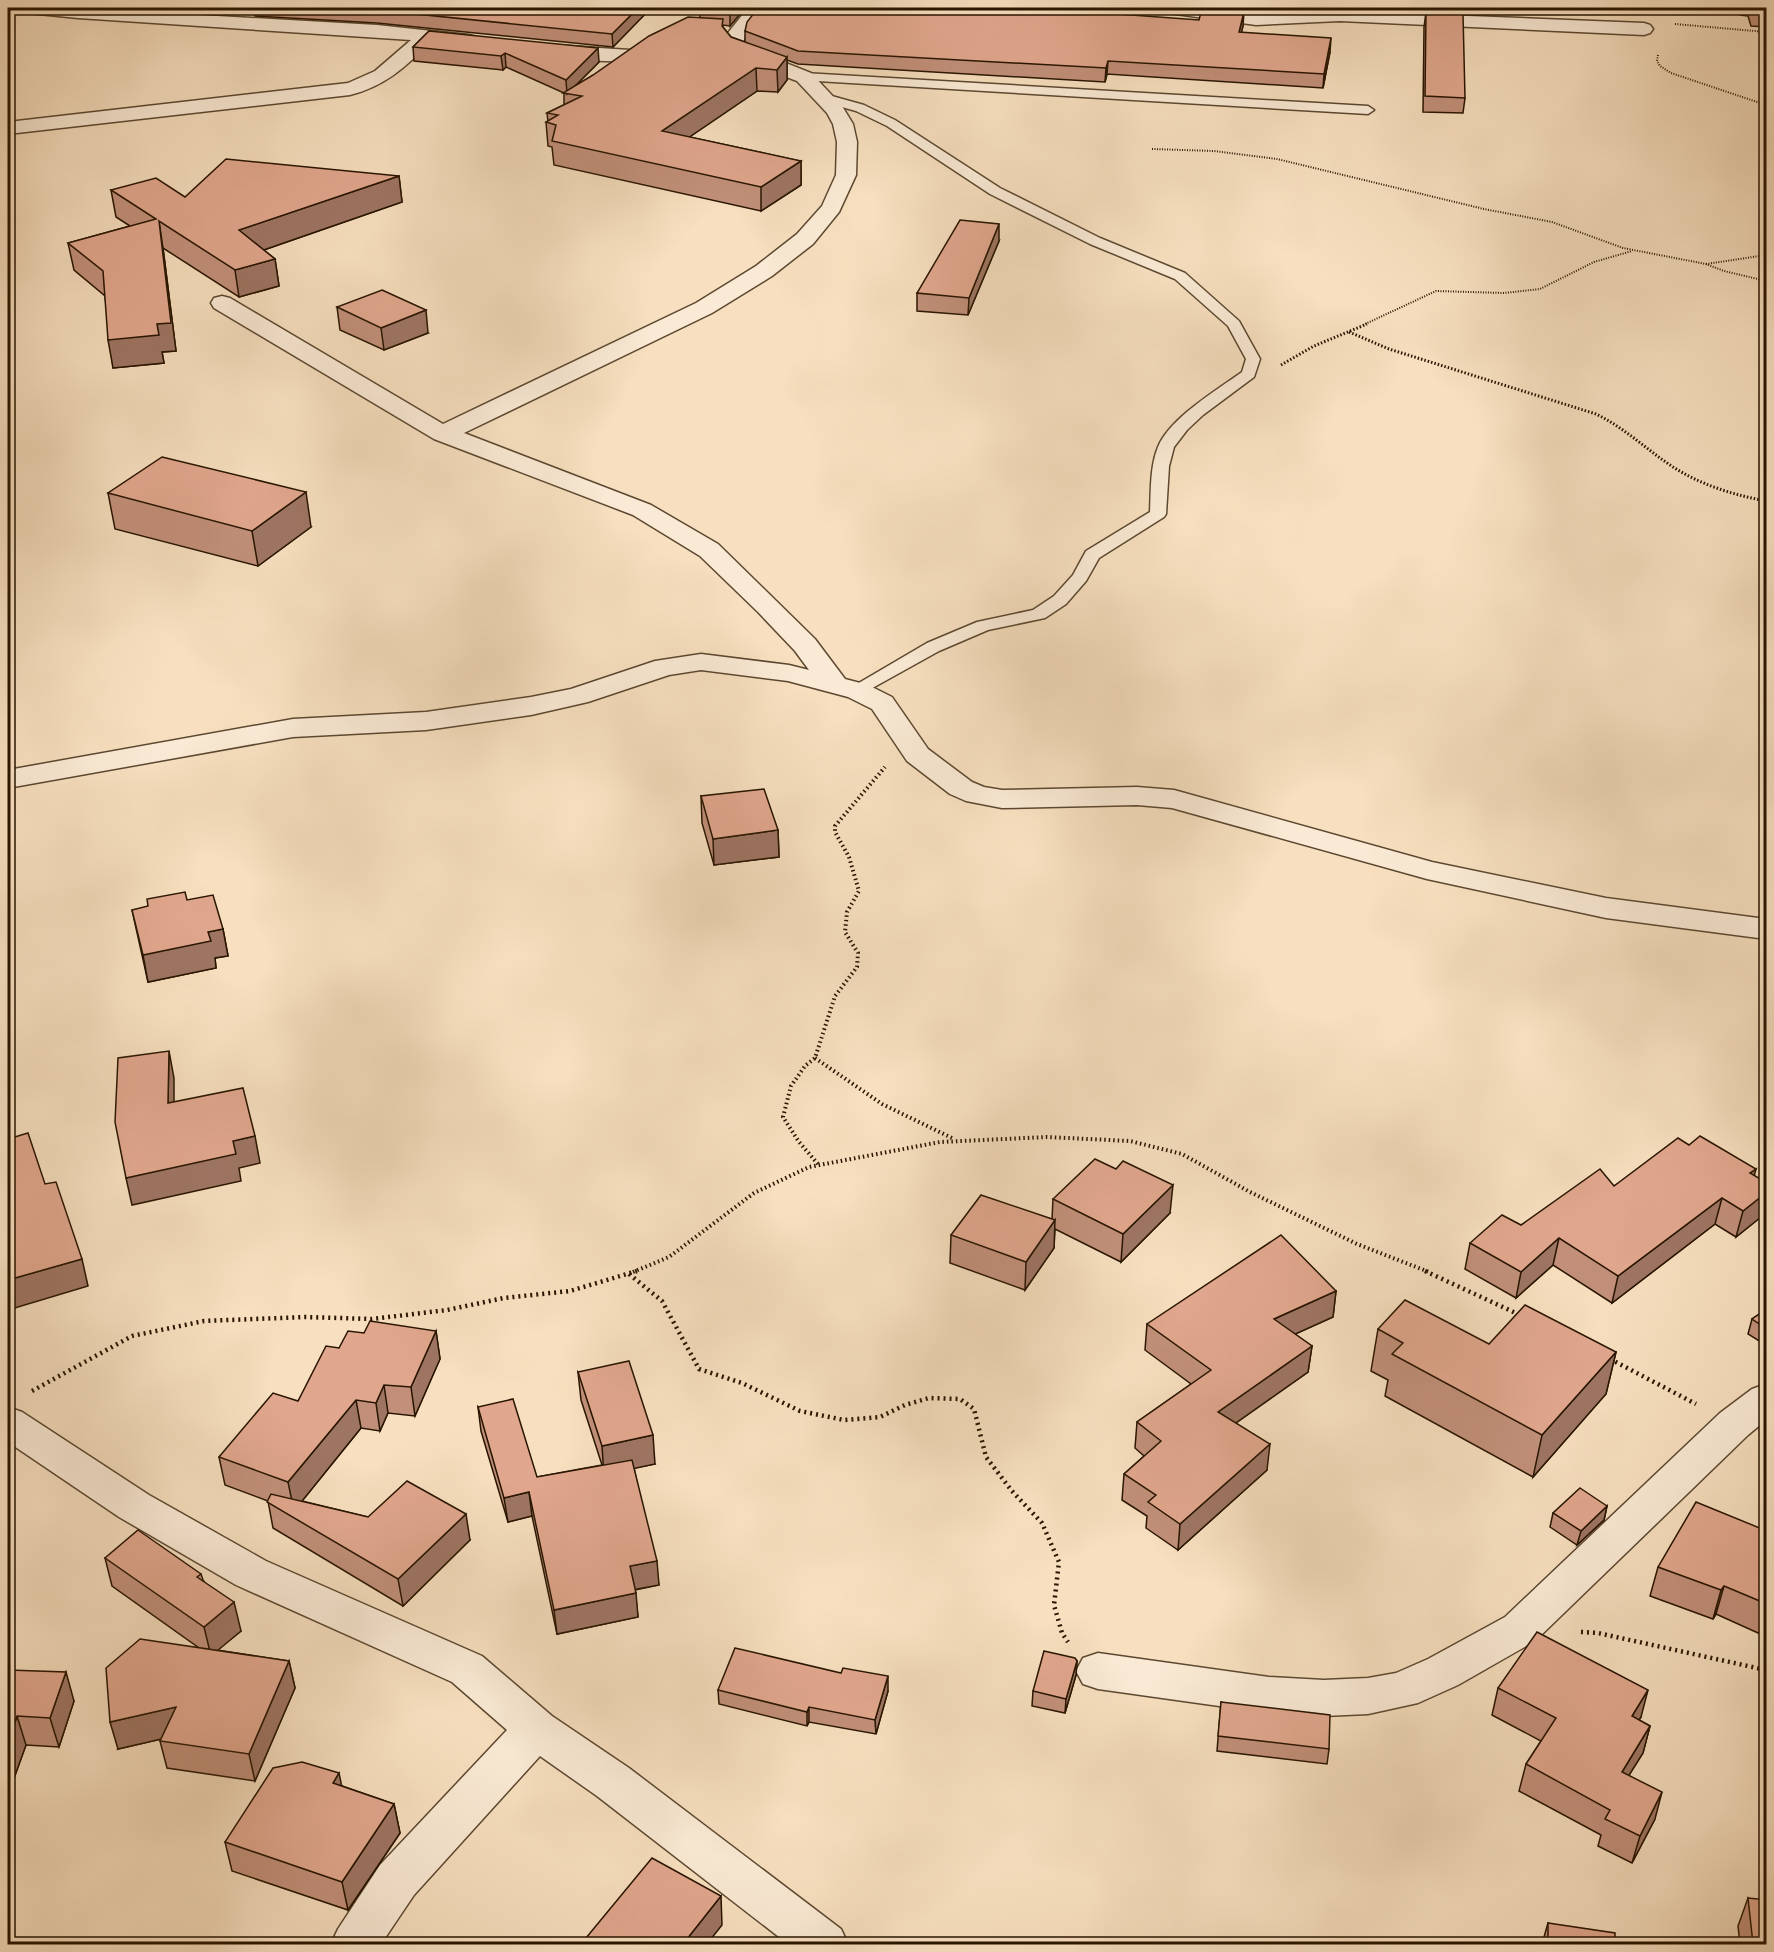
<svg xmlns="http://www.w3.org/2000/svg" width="1774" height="1952" font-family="'Libre Bodoni',serif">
  <rect width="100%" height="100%" fill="#f7dfbf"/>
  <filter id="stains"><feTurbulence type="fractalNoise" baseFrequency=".00333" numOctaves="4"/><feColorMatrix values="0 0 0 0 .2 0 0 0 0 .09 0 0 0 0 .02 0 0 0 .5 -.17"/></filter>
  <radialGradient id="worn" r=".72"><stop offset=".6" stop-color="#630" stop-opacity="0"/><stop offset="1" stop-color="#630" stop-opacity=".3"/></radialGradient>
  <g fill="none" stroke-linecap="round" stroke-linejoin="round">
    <defs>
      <g id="lane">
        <polygon points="804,73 1368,106 1374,110 1368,114 800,80 798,77"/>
        <path d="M 821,93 L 864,105 L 895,120 L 1000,188 L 1100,238 L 1185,273 L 1239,321 L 1260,359 L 1254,377 L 1203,415 L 1187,430 L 1174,447 L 1169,466 L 1166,514 L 1164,517 L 1099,558 L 1086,581 L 1066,604 L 1045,618 L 988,630 L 939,651 L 858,696 L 852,695 L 849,691 L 852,687 L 927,643 L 977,622 L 1033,610 L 1054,596 L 1073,575 L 1086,551 L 1150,512 C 1151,491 1150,466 1158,447 C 1170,418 1217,390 1242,372 L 1246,359 L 1228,326 L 1175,279 L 1090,244 L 990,194 L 887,126 L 856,111 L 817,100 L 815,97 Z"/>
      </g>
      <g id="street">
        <path d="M 19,8 L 77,8 L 377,25 L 469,35 L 476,37 L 478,41 L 476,45 L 469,47 L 429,42 C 407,67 383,87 350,95 L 8,134 L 8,122 L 348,83 L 375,71 L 411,40 L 78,18 L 28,13 L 22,12 Z"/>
        <polygon points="748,8 766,8 745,35 743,46 811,73 842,106 853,124 857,142 856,175 839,212 813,244 772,276 712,313 464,433 651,505 718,544 815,639 845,679 868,685 892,697 928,749 972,782 984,787 1002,790 1137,787 1174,790 1432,862 1606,898 1766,919 1766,939 1606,918 1427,879 1172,808 1137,805 1002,808 966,801 950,794 907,761 872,709 848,697 788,681 701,670 669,675 588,702 531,715 426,730 293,737 8,788 8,770 293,719 426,712 531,697 571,689 655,661 701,654 789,665 809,670 795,651 758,612 700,556 633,515 434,439 214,308 211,303 214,298 222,296 230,298 443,424 696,303 756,266 797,234 822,206 836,175 837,142 833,124 827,113 797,81 733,57 725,47 727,34"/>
        <polygon points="1159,8 1204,8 1256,15 1340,11 1644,23 1650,25 1653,29 1650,33 1644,35 1340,21 1256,25 1168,13 1162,12"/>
        <path d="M 663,36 L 670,38 L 672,42 C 652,71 584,59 553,57 L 546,55 L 544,51 L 546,47 L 553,45 L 630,50 Z"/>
        <polygon points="1766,1384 1766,1420 1748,1435 1535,1641 1458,1685 1418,1703 1368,1714 1324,1716 1269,1713 1098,1689 1083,1684 1076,1671 1083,1658 1098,1653 1269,1677 1324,1680 1368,1678 1396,1673 1428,1659 1505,1617 1720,1413 1752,1389"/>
        <polygon points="8,1407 22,1412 149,1495 266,1561 482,1656 552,1716 629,1768 841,1929 848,1944 788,1944 597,1796 540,1756 414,1895 381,1944 331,1944 338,1929 380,1865 507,1730 452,1682 236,1585 119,1517 8,1442"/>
      </g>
    </defs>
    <!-- lane casing -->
    <use href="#lane" stroke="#5c4830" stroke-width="3"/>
    <!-- street casing -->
    <use href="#street" stroke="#5c4830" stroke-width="3"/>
    <!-- path-far3 -->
    <g stroke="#281500" stroke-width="2" stroke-dasharray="1 1.5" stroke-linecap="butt">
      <polyline points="1675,24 1766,32"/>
      <polyline points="1658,55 1657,61 1660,66 1671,73 1766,105"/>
      <polyline points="1152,149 1214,151 1277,159 1484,209 1552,222 1623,248 1706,264 1724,271 1766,281"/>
      <polyline points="1706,264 1766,255"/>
      <polyline points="1363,325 1436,291 1504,293 1540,289 1594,262 1632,251"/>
    </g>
    <!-- path-far2 -->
    <g stroke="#281500" stroke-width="3" stroke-dasharray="1.5 2" stroke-linecap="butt">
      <path d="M 1349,332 L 1389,349 L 1596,414 C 1625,428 1647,450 1673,467 C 1701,485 1734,495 1766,501"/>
      <polyline points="1281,365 1314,346 1367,324"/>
    </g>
    <!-- path-far1 -->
    <g stroke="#281500" stroke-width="4" stroke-dasharray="1.5 3" stroke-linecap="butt">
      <polyline points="815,1058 882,1104 954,1139"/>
      <polyline points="818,1164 799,1142 783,1117 791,1086 805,1066 815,1058 835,996 857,967 858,953 845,932 847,912 859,891 849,857 835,832 835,826 885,767"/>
      <polyline points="633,1272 669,1257 754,1193 809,1167 940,1142 1047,1137 1130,1141 1182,1154 1250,1192 1357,1244 1429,1272"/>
    </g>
    <!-- path -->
    <g stroke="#281500" stroke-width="4.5" stroke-dasharray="2 4" stroke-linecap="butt">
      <polyline points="1425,1271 1520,1315"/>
      <polyline points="629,1274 662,1301 699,1369 742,1383 800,1411 844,1420 880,1417 905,1405 929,1398 960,1399 974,1409 986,1457 1012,1491 1042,1523 1059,1562 1054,1605 1062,1633 1068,1642"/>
      <polyline points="1610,1359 1696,1404"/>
      <polyline points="32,1391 132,1336 204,1321 305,1317 372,1319 447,1310 504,1298 570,1291 637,1271"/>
      <polyline points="1581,1632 1598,1633 1766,1670"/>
    </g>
    <!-- lane -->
    <use href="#lane" fill="#faead5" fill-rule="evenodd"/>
    <!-- street -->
    <use href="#street" fill="#faead5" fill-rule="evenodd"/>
  </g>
  <!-- wall -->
  <g fill="#c2907a" stroke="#281500" stroke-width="1.5">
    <polygon points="254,8 651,8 613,47 377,23 255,16"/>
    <polygon points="703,8 745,8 730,26 723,25 723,27 731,37 745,42 745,31 1111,14 1243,26 1241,33 1330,52 1323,88 1107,74 1105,82 798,64 787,60 787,80 778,92 757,91 689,137 801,161 801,185 761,211 554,165 552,147 548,146 546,122 548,122 547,113 564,105 564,93 506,67 503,70 414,61 413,47 429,31 599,62 576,85 700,18 699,10"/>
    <polygon points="1217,8 1248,8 1247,11"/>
    <polygon points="1424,8 1461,8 1461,14 1424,12"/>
    <polygon points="1738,8 1767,8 1767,27 1751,26 1748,16 1740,15"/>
    <polygon points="1426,12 1465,98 1463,113 1423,112 1424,27"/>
    <polygon points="399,176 402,202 264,250 275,259 279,286 239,297 163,248 176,351 162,352 164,363 113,368 105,296 74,270 68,243 130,226 116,217 111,190 185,197"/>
    <polygon points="999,241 968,315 917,311 917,293"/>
    <polygon points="337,307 428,333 384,350 340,330"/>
    <polygon points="108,493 311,527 258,566 115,529"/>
    <polygon points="701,796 778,830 779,857 714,865 702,823"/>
    <polygon points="187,900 223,929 228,956 215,958 216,968 148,982 132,910"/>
    <polygon points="1689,1145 1754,1176 1767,1183 1766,1213 1736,1237 1715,1224 1612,1303 1553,1265 1516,1298 1465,1269 1470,1243 1521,1225 1614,1186"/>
    <polygon points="1053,1199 1170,1213 1121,1262 1055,1229 1054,1248 1025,1290 950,1263 951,1235 1052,1219"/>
    <polygon points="1336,1291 1333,1317 1295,1334 1312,1346 1308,1372 1236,1423 1267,1470 1178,1550 1146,1528 1147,1516 1122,1500 1124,1474 1144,1456 1135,1448 1137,1422 1191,1384 1145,1350 1147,1324"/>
    <polygon points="1767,1309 1767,1346 1748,1334 1752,1319"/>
    <polygon points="1378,1329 1489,1344 1616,1352 1606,1394 1533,1477 1385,1396 1388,1380 1371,1371"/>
    <polygon points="436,1331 440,1359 415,1416 388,1413 380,1431 361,1428 302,1501 368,1517 470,1540 403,1606 273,1528 268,1501 225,1485 219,1457 298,1401 339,1348 364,1333"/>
    <polygon points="578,1372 655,1464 634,1468 659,1585 635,1590 638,1617 557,1634 532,1516 508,1522 481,1431 478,1407 537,1477 602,1465 581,1400"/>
    <polygon points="1607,1506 1604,1520 1577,1545 1550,1527 1553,1513"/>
    <polygon points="1767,1531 1767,1637 1716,1614 1713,1619 1650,1596 1658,1567"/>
    <polygon points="105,1558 201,1574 203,1580 241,1631 217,1650 289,1661 295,1688 255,1781 167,1768 160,1741 161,1739 118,1749 199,1648 112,1586"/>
    <polygon points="1077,1661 1076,1675 1065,1713 1032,1706 1033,1691"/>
    <polygon points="8,1670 74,1701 59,1747 26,1745 13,1781 8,1780"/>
    <polygon points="1498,1688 1641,1717 1639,1720 1650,1726 1643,1753 1629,1775 1655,1819 1632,1863 1598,1846 1601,1835 1519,1791 1526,1764 1541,1741 1492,1715"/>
    <polygon points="718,1690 888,1691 876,1734 809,1722 807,1726 719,1704"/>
    <polygon points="1221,1702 1329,1749 1327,1764 1217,1751"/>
    <polygon points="342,1786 394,1804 400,1833 348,1910 232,1871 225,1842"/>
    <polygon points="1748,1898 1767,1944 1740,1944 1738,1926"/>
    <polygon points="1548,1923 1615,1944 1542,1944"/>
  </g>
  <!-- shaded-wall -->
  <g fill="#9e7563" stroke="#281500" stroke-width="1.5">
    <polygon points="638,8 651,8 613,47 612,34"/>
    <polygon points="734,8 745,8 730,26 730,12"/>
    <polygon points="1108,8 1114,8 1104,27 1105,13"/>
    <polygon points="1244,12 1243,26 1238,46 1239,32"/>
    <polygon points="1331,38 1330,52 1323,88 1324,74"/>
    <polygon points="598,48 599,62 567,94 566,80"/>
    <polygon points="505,53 506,67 503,70 501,56"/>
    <polygon points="787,57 787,80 778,92 777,70"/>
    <polygon points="1108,61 1107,74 1105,82 1106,68"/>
    <polygon points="756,68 757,91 663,155 662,131"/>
    <polygon points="801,161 801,185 761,211 761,187"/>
    <polygon points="399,176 402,202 243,257 239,230"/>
    <polygon points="159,221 163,248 176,351 162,352 164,363 113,368 108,340 157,324"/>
    <polygon points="999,224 999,241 968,315 969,298"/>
    <polygon points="275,259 279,286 239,297 235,270"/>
    <polygon points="426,310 428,333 384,350 381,328"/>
    <polygon points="306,492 311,527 258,566 252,531"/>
    <polygon points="778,830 779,857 714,865 713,839"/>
    <polygon points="223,929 228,956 215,958 216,968 148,982 143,955 208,932"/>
    <polygon points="169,1051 174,1078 174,1130 168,1103"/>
    <polygon points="255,1136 260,1163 239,1168 241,1181 132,1205 126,1178 233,1141"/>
    <polygon points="1756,1169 1749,1195 1750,1173"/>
    <polygon points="1173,1185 1170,1213 1121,1262 1123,1234"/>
    <polygon points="1767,1192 1766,1213 1736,1237 1743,1211"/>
    <polygon points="1722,1198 1715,1224 1612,1303 1618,1276"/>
    <polygon points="1055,1220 1054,1248 1025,1290 1026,1262"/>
    <polygon points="1559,1238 1553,1265 1516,1298 1521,1272"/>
    <polygon points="82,1259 88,1286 8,1310 8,1280"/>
    <polygon points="1336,1291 1333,1317 1271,1345 1274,1319"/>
    <polygon points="436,1331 440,1359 415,1416 411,1387"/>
    <polygon points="1312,1346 1308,1372 1216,1437 1218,1412"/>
    <polygon points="1616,1352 1606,1394 1533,1477 1542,1435"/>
    <polygon points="384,1385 388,1413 380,1431 376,1403"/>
    <polygon points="356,1400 361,1428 294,1511 288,1482"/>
    <polygon points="653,1435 655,1464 604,1475 602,1446"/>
    <polygon points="1270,1444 1267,1470 1178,1550 1180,1524"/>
    <polygon points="529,1492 532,1516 508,1522 504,1498"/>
    <polygon points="1607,1506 1604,1520 1577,1545 1581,1531"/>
    <polygon points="466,1514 470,1540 403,1606 398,1579"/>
    <polygon points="657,1561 659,1585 632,1590 630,1566"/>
    <polygon points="1724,1586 1716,1614 1713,1619 1721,1590"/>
    <polygon points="636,1593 638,1617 557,1634 554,1610"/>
    <polygon points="234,1602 241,1631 211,1656 204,1627"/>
    <polygon points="289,1661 295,1688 255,1781 249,1754"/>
    <polygon points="1077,1661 1076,1675 1065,1713 1066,1699"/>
    <polygon points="66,1672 74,1701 59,1747 50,1718"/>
    <polygon points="888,1676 888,1691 876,1734 875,1720"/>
    <polygon points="1648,1690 1641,1717 1624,1743 1632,1716"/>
    <polygon points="176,1707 183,1734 118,1749 110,1722"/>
    <polygon points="809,1707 809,1722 807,1726 807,1712"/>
    <polygon points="17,1716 26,1745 13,1781 8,1762 8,1743"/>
    <polygon points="1650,1726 1643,1753 1614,1799 1622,1772"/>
    <polygon points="339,1773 345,1802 333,1783"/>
    <polygon points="1662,1792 1655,1819 1632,1863 1640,1836"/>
    <polygon points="394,1804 400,1833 348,1910 342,1882"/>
    <polygon points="721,1896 722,1925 707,1944 683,1944"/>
  </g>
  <!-- building -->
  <g fill="#e1a78e" stroke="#281500" stroke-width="1.5">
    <polygon points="336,8 638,8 612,34 376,10"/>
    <polygon points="703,8 734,8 730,12 699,10"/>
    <polygon points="758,8 1108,8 1105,13 1199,20 1202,8 1211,8 1244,12 1239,32 1331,38 1324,74 1108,61 1106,68 798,51 745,31 747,22"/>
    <polygon points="1753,8 1767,8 1767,11 1754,11"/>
    <polygon points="1426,12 1463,14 1465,98 1425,96"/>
    <polygon points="688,17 723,19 722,26 731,37 787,57 777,70 756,68 662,131 801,161 761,187 552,141 556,125 546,122 558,115 547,113 582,96 563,93 593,75 649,36"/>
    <polygon points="429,31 598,48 566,80 505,53 501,56 413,47"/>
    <polygon points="226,159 399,176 239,230 275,259 235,270 159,221 171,323 157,324 159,335 108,340 103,271 68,243 156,219 111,190 156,178 185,197"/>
    <polygon points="960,220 999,224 969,298 917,293"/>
    <polygon points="382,290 426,310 381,328 337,307"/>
    <polygon points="162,457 306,492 252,531 108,493"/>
    <polygon points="764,789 778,830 713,839 701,796"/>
    <polygon points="185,892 187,900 213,895 223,929 208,932 211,941 143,955 132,910 148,906 147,899"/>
    <polygon points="169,1051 168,1103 243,1088 255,1136 233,1141 236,1154 126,1178 115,1122 118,1058"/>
    <polygon points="28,1133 45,1184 56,1182 82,1259 8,1280 8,1139"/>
    <polygon points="1700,1136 1756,1169 1750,1173 1767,1183 1767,1192 1743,1211 1722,1198 1618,1276 1559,1238 1521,1272 1470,1243 1502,1215 1521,1225 1600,1169 1614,1186 1678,1138 1689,1145"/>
    <polygon points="1095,1159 1116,1169 1123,1161 1173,1185 1123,1234 1053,1199"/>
    <polygon points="981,1195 1055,1220 1026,1262 951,1235"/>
    <polygon points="1281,1235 1336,1291 1274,1319 1312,1346 1218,1412 1270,1444 1180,1524 1148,1502 1156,1495 1124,1474 1161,1441 1137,1422 1211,1370 1147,1324"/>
    <polygon points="1405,1300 1489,1344 1525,1305 1616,1352 1542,1435 1392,1354 1403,1343 1378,1329"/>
    <polygon points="1767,1309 1767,1329 1752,1319"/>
    <polygon points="370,1321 436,1331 411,1387 384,1385 376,1403 356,1400 288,1482 219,1457 273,1393 298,1401 326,1346 339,1348 348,1331 364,1333"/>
    <polygon points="629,1361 653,1435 602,1446 578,1372"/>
    <polygon points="513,1399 537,1477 632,1460 657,1561 630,1566 636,1593 554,1610 529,1492 504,1498 478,1407"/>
    <polygon points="407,1481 466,1514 398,1579 267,1502 271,1494 368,1517"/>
    <polygon points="1580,1488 1607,1506 1581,1531 1553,1513"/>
    <polygon points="1696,1502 1767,1531 1767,1604 1724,1586 1721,1590 1658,1567"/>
    <polygon points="138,1530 201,1574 197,1577 234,1602 204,1627 105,1558"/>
    <polygon points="1537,1632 1648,1690 1632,1716 1650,1726 1622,1772 1662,1792 1640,1836 1605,1819 1610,1810 1526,1764 1556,1718 1498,1688"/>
    <polygon points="140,1639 289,1661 249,1754 160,1741 176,1707 110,1722 106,1668"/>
    <polygon points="735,1648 841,1673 843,1668 888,1676 875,1720 809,1707 807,1712 718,1690"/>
    <polygon points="1044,1651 1075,1658 1077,1661 1066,1699 1033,1691"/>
    <polygon points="8,1670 66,1672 50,1718 17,1716 8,1743"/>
    <polygon points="1221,1702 1330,1715 1329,1749 1218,1736"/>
    <polygon points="302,1762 339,1773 333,1783 394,1804 342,1882 225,1842 273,1768"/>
    <polygon points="652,1858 721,1896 683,1944 581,1944"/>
    <polygon points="1748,1898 1767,1900 1767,1944 1753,1944"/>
    <polygon points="1548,1923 1615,1933 1615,1944 1548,1944"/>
  </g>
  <!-- margin -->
  <rect width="1774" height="1952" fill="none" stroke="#f7dfbf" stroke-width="30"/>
  <rect x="9" y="9" width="1756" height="1934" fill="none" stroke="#281500" stroke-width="3"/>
  <rect x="15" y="15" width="1744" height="1922" fill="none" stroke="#281500" stroke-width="1.5"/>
  <rect width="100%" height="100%" filter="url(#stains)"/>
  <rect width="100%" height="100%" fill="url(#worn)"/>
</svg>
